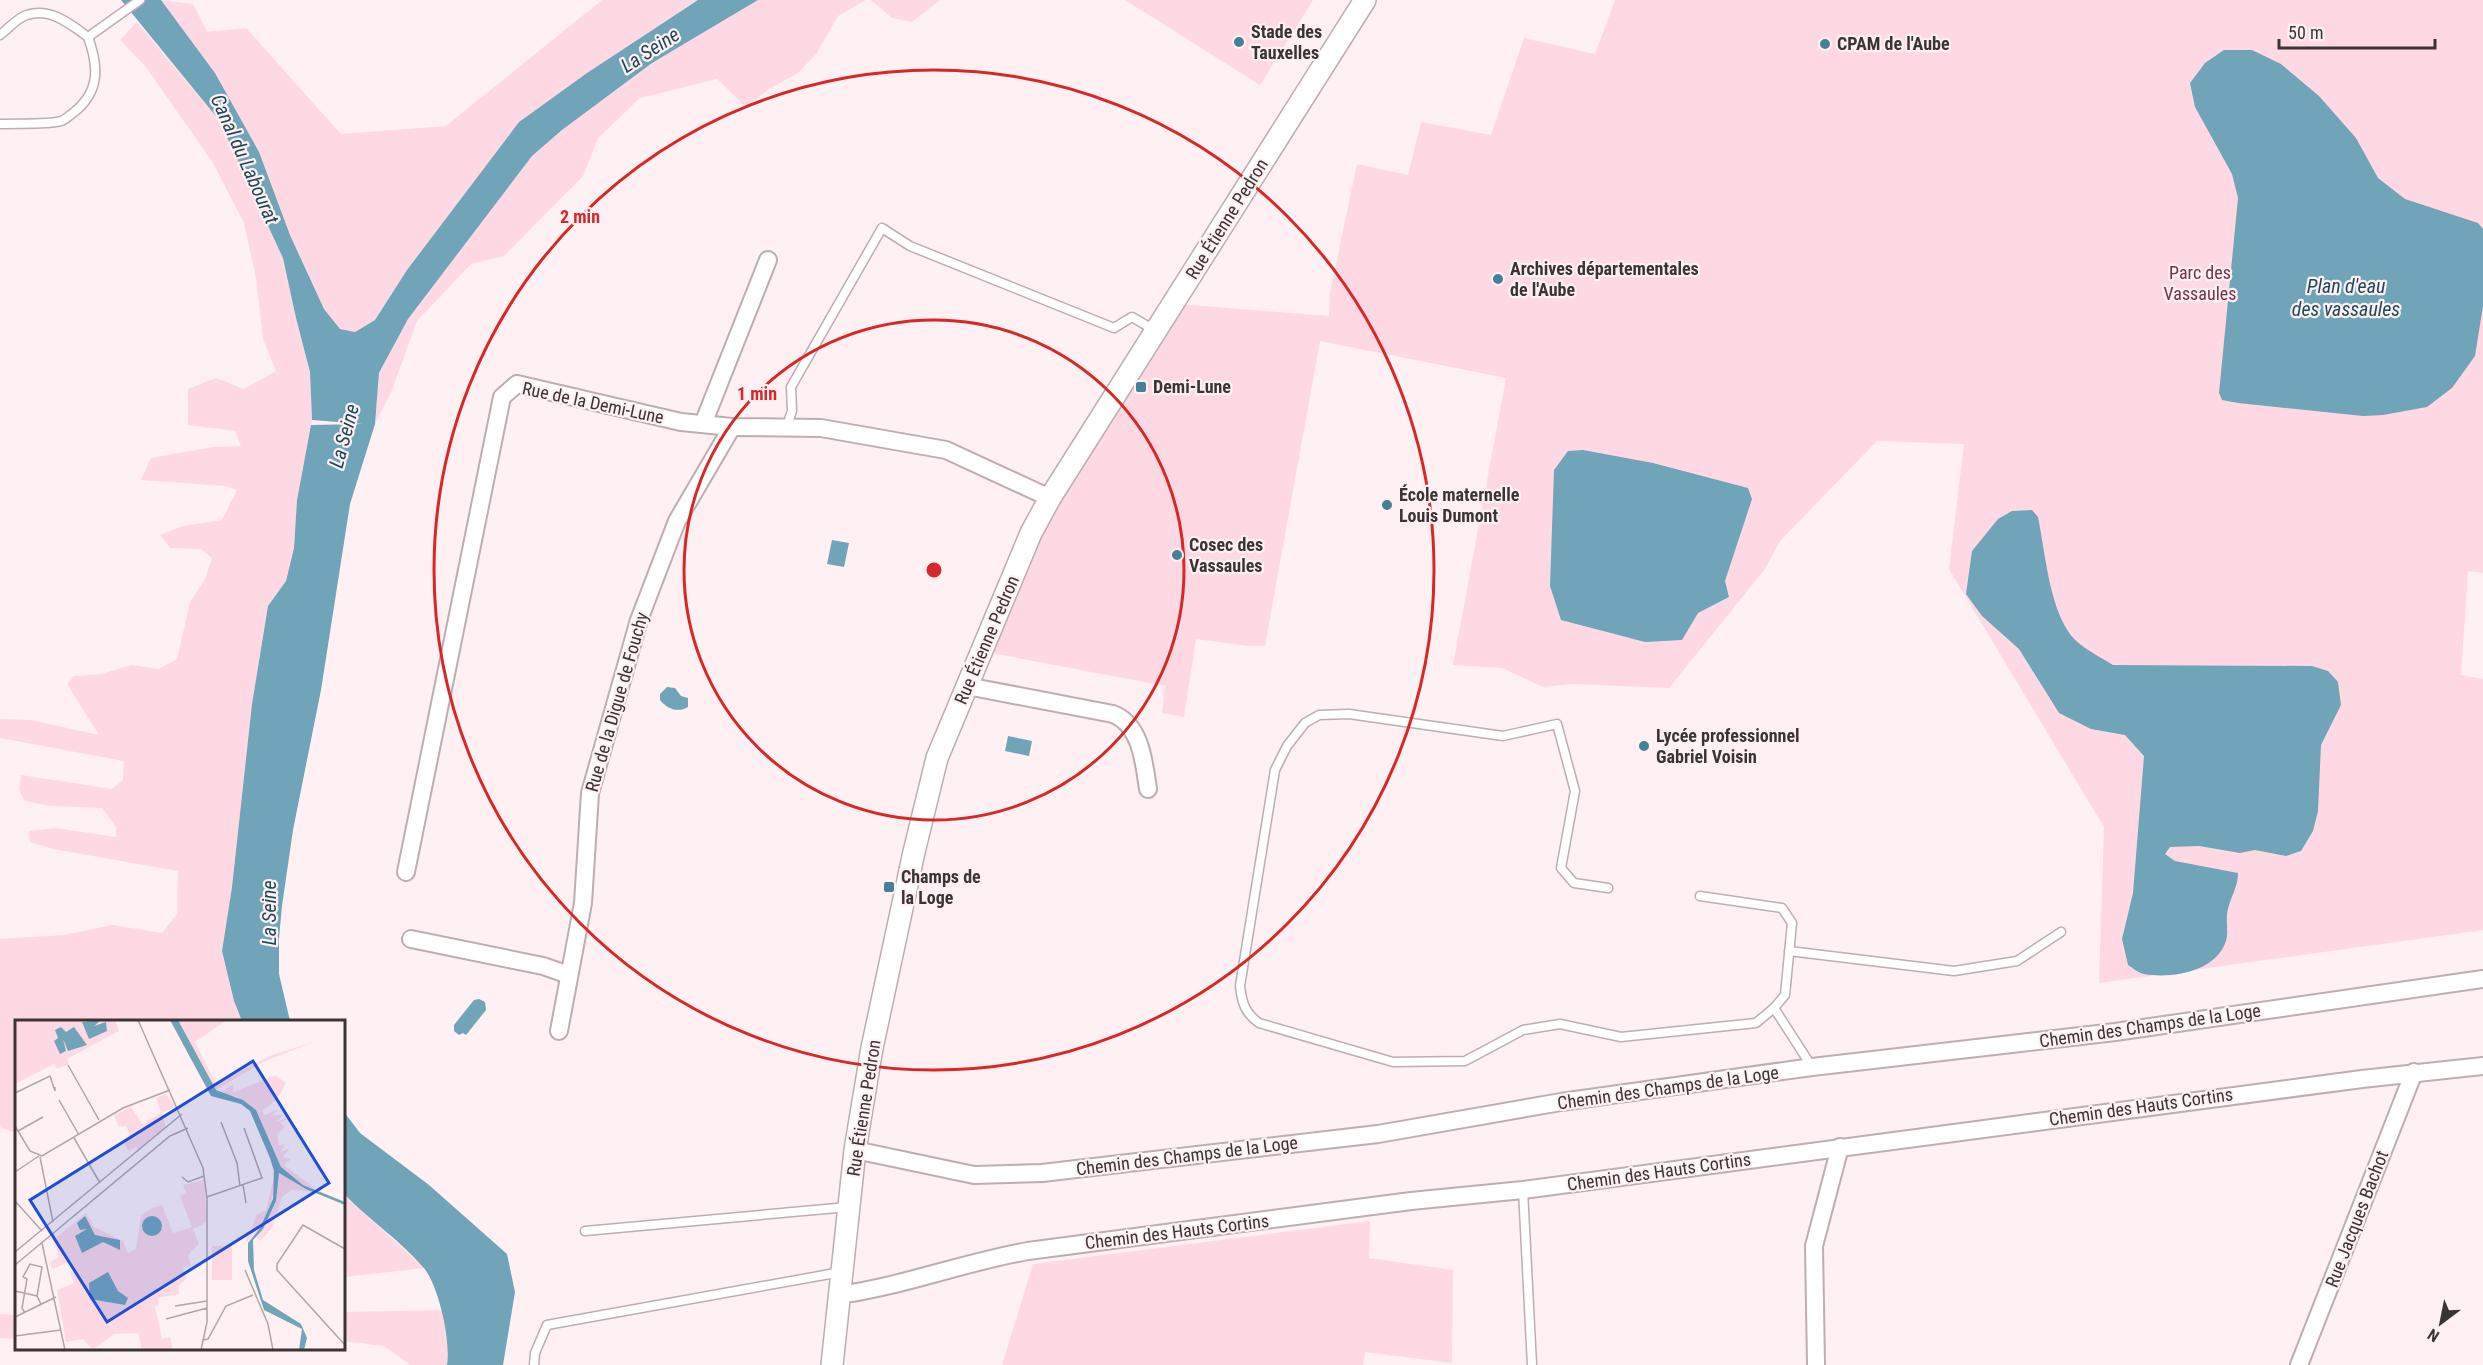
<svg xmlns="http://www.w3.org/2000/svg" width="2483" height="1365" font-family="'Roboto Condensed',sans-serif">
  <rect width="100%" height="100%" fill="#fef0f3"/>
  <!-- green -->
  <g fill="#fed9e3">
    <polygon points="161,0 193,4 207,32 246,28 341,134 446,126 602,0 698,0 587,73 519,122 407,270 375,320 355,332 340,329 324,309 215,73"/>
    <polygon points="758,0 866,0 838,16 816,54 798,73 769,89 746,107 717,79 640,98 598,138 583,176 504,256 471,264 417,321 392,390 375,424 379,374 408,319 532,156 567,126 652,63"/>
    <polygon points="871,0 940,0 912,22 892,18"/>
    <polygon points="1125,0 1313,0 1260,85"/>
    <polygon points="1615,0 2483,0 2483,573 2468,571 2461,675 2483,679 2483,930 2099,983 2104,827 1949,569 1964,444 1877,441 1780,541 1765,569 1669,688 1573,684 1543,687 1502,668 1453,665 1506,378 1320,341 1265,646 1248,646 1196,639 1184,717 1162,713 1165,686 991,653 1066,476 1177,304 1329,316 1330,293 1357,164 1408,175 1421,122 1491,135 1524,38 1595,54"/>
    <polygon points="137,22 219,120 284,258 296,318 310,372 312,420 297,500 294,548 286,581 268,606 252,704 232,887 222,951 234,1001 242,1021 16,1022 16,1133 0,1127 0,939 64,935 113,925 162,933 177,914 178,871 53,849 30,842 29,831 56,828 116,837 116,827 102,808 50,806 25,801 19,790 21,775 112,789 123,780 124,761 0,738 0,719 31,720 99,735 67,684 74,676 101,674 132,665 159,669 177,659 190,602 205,579 212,558 201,549 170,548 160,535 183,526 222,520 237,490 225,486 141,480 151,458 213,447 241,446 235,431 188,425 188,389 216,378 244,389 276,371 263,339 256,278 244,223 213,163 146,67 120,40"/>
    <polygon points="344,1194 348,1199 425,1268 344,1277"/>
    <polygon points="1370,1221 1369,1258 1453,1270 1452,1363 1365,1352 1363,1365 1002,1365 1033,1264"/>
    <polygon points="442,1310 449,1353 447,1365 411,1365 384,1346 344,1341 344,1312"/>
    <polygon points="0,1314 16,1315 16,1339 0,1338"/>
  </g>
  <!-- water -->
  <g fill="#70a4b8">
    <polygon points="121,0 161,0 215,73 259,152 290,235 324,309 340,329 355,332 375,320 407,270 519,122 587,73 698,0 758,0 652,63 562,130 532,156 408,319 379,373 375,424 350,504 321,690 293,830 282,906 279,938 279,974 290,1021 242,1021 234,1001 222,951 232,887 252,704 268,606 286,581 294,548 297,500 311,425 363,424 312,420 310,372 296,318 283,258 219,120"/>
    <polygon points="2224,50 2252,50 2281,64 2319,96 2356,138 2378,178 2405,199 2478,223 2483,229 2483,306 2475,356 2452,388 2427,407 2383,415 2363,416 2238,403 2222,400 2219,393 2238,198 2232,174 2195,107 2190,83 2205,63"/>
    <polygon points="1583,450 1653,463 1748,488 1752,499 1725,581 1729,597 1698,613 1682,640 1645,642 1561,620 1550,586 1554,470 1568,451"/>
    <path d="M 2032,510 L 2038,517 C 2045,552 2049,602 2068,631 C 2077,646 2099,656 2113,665 L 2312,666 L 2328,671 L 2338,682 L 2341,705 L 2321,745 L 2318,811 L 2313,831 L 2301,851 L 2286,856 L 2255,850 L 2240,853 L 2199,846 L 2170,847 L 2165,854 L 2175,861 L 2238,873 C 2238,887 2231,896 2228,909 C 2225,919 2229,931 2226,941 C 2216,972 2171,979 2144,974 C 2138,973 2133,968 2128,965 L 2122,939 L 2133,893 L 2144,756 L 2125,735 L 2091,729 L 2059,713 L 2019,649 L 1982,616 L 1966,594 L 1972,551 L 1998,519 L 2012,511 Z"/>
    <polygon points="832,540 849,543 844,567 827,564"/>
    <path d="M 667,687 L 675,688 L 681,696 L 688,698 L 688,707 C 678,713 667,709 660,700 L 660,694 Z"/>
    <polygon points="1008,736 1032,741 1029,756 1005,751"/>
    <polygon points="479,999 485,1002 486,1010 466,1035 463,1033 459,1035 454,1031 454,1025 474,1000"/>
    <path d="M 344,1112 L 360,1133 L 429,1185 L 507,1254 L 515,1292 L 503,1365 L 447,1365 C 451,1342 439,1285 423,1267 C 401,1241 368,1219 344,1194 Z"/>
  </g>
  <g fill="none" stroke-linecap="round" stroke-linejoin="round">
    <defs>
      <g id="service">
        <path d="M 0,35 C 8,29 18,17 27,15 C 50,7 72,25 88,37 L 140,0"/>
        <path d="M 0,124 C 14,123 49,125 61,121 C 65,120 70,115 73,113 C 100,92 99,67 88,37"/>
        <polyline points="786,428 792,411 791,387 882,228 910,246 1114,328 1132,317 1156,331"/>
        <path d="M 1608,888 L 1574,883 L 1561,868 L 1575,791 L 1557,724 L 1503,736 L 1349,714 L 1319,715 L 1305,723 L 1287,746 L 1275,770 L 1240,986 C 1242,1003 1245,1013 1259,1023 L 1393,1062 L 1465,1061 L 1523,1030 L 1560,1024 L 1621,1037 L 1756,1023 L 1774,1008 L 1812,1067"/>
        <polyline points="1700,896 1782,908 1792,923 1785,995 1774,1008"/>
        <polyline points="1789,951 1954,971 2017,961 2061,932"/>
        <polyline points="1523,1190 1532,1365"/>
        <polyline points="585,1231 848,1207"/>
        <polyline points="534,1365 535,1353 547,1325 841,1272"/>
      </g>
      <g id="minor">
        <polyline points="703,424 768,260"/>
        <path d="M 967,686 L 1113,714 C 1141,725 1144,762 1148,789"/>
        <polyline points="406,872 502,397 517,384 681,422 732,427 821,428 946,450 1050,498"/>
        <polyline points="411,939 543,966 569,975"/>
        <polyline points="559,1031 583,903 590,793 639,620 677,521 732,427"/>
        <polyline points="855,1150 974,1175 1042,1173 1378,1134 1561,1102 1812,1067 2115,1032 2483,979"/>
        <path d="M 839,1295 C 903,1286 965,1262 1028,1251 L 1411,1201 L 1523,1190 L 2362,1079 L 2483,1066"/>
        <polyline points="1816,1365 1814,1246 1840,1147"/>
        <polyline points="2299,1365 2414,1072"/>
      </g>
      <polyline id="tertiary" points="832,1365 855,1150 872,1048 914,852 937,758 1031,533 1050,498 1365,0"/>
    </defs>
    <!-- service casing -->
    <use href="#service" stroke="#beadb1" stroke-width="11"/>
    <!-- minor casing -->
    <use href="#minor" stroke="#beadb1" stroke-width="20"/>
    <!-- tertiary casing -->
    <use href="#tertiary" stroke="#beadb1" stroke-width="24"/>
    <!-- service -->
    <use href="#service" stroke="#fff" stroke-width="8"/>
    <!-- minor -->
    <use href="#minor" stroke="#fff" stroke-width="16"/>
    <!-- tertiary -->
    <use href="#tertiary" stroke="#fff" stroke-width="21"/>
  </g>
  <!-- distance rings -->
  <g fill="none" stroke="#d62828" stroke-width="3">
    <circle cx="934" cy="570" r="250"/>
    <circle cx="934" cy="570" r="500"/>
  </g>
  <!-- markers -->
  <g fill="#438197" stroke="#fef0f3" stroke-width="2">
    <circle cx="1239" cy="42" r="6"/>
    <circle cx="1825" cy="44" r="6"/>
    <circle cx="1498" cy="279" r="6"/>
    <rect x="1135" y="381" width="12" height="12" rx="3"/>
    <circle cx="1387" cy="505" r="6"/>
    <circle cx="1177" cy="555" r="6"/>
    <circle cx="1644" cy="746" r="6"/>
    <rect x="883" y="881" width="12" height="12" rx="3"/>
  </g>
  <g text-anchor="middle" stroke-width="4.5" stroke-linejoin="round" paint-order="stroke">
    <!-- poi labels -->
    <g font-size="18" font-weight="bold" fill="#3b3436" stroke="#fef0f3" text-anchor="start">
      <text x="1251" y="38">Stade des<tspan x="1251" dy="21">Tauxelles</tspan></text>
      <text x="1837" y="50">CPAM de l'Aube</text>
      <text x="1510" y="275">Archives départementales<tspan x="1510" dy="21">de l'Aube</tspan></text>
      <text x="1153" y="393">Demi-Lune</text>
      <text x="1399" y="501">École maternelle<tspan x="1399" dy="21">Louis Dumont</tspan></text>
      <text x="1189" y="551">Cosec des<tspan x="1189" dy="21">Vassaules</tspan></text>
      <text x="1656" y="742">Lycée professionnel<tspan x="1656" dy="21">Gabriel Voisin</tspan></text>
      <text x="901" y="883">Champs de<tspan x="901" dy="21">la Loge</tspan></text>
    </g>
    <!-- street labels -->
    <g font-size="18" fill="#3b3436" stroke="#fef0f3">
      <text transform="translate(1227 219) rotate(-58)" y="6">Rue Étienne Pedron</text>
      <text transform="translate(593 403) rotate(12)" y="6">Rue de la Demi-Lune</text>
      <text transform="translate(987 640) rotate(-67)" y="6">Rue Étienne Pedron</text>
      <text transform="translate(617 702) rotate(-74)" y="6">Rue de la Digue de Fouchy</text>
      <text transform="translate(2150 1026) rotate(-8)" y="6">Chemin des Champs de la Loge</text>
      <text transform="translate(1668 1088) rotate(-8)" y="6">Chemin des Champs de la Loge</text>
      <text transform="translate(2141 1107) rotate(-8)" y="6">Chemin des Hauts Cortins</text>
      <text transform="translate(864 1108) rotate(-81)" y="6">Rue Étienne Pedron</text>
      <text transform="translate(1187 1156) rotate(-7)" y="6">Chemin des Champs de la Loge</text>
      <text transform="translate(1659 1172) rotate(-8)" y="6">Chemin des Hauts Cortins</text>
      <text transform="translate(2357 1219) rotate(-69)" y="6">Rue Jacques Bachot</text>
      <text transform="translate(1177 1232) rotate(-7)" y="6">Chemin des Hauts Cortins</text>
    </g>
    <!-- park labels -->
    <g font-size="18" fill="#713247" stroke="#fef0f3">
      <text x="2200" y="279">Parc des<tspan x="2200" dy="21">Vassaules</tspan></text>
    </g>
    <!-- water labels -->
    <g font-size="20" font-style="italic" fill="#1c4958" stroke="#fef0f3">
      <text transform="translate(650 50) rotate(-33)" y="7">La Seine</text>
      <text transform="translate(245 159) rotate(66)" y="7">Canal du Labourat</text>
      <text x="2346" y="293">Plan d'eau<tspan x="2346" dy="23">des vassaules</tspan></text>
      <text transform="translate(344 436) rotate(-75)" y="7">La Seine</text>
      <text transform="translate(269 913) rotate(-90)" y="7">La Seine</text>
    </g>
  </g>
  <!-- overview -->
  <g transform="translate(15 1020)">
    <rect width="330" height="330" fill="#fef0f3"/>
    <path d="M 0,0 L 100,0 L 104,11 L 52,39 L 54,44 L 42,49 L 39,44 L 0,64 ZM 163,0 L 212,0 L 180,22 L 201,64 L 257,35 L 299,22 L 250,41 L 201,70 ZM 260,55 L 271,63 L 263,78 L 247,91 L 250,95 L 264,89 L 258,95 L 269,95 L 261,102 L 279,96 L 265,103 L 270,107 L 262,114 L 264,125 L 270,124 L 266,132 L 275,128 L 268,137 L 276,139 L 269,145 L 301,169 L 288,165 L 266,147 L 241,90 L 221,76 L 205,73 L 218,64 L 219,72 ZM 151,74 L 160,87 L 147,93 L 151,108 L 123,130 L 121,127 L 113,131 L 108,122 L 116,118 L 111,106 L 104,107 L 99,95 L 116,87 L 128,105 L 146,92 L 141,78 ZM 257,146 L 260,157 L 256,184 L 245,208 L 231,223 L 231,212 L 236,212 L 241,195 L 251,190 L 259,158 ZM 264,153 L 300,172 L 276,170 L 267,177 L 257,208 L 245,221 L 241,216 L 261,181 ZM 189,160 L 192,202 L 178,209 L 184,224 L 173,235 L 176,245 L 168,248 L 171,259 L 163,266 L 164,274 L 143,278 L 144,285 L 140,286 L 147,319 L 155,317 L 158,330 L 127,330 L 123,313 L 99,314 L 78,330 L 68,319 L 51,322 L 42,270 L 59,263 L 55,253 L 61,250 L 56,241 L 37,249 L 35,242 L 44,237 L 38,220 L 71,193 L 79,207 L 108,221 L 113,233 L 121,229 L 126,195 L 137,188 L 147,185 L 158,213 L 177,207 L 165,176 L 171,173 L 168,165 ZM 197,226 L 217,226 L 217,260 L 197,260 Z" fill="#fed9e3"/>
    <path d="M 86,0 L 79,6 L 91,2 L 92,11 L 74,19 L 67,2 ZM 155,0 L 163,0 L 201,70 L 228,80 L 241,90 L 266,147 L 288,165 L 330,182 L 330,185 L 291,169 L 264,153 L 261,181 L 248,209 L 238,220 L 239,250 L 248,280 L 286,304 L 292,318 L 289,330 L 284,330 L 287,309 L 249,290 L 233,241 L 233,223 L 245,208 L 258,179 L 259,151 L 255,138 L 235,91 L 226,84 L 196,76 ZM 46,7 L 51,12 L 59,7 L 72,25 L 53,31 L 48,19 L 51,31 L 45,34 L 39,21 L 43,18 L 40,10 ZM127 206a10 10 0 1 1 20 0a10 10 0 1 1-20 0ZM 70,196 L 80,215 L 105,220 L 105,230 L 88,222 L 67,233 L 60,216 L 72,209 L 65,210 L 62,203 ZM 93,252 L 103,271 L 113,278 L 110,285 L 75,279 L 74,263 Z" fill="#70a4b8"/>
    <path fill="none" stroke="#b0a5a7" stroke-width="1.5" d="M 123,0 L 188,148 L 192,179 L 192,302 L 186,330M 53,45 L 84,100M 0,73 L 35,56 L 40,71 L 40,67M 44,80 L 64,115M 206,102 L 222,143 L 225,166M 0,106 L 15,131 L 27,136 L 108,88 L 155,70M 3,111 L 28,97M 59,118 L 85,163M 25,137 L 38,202M 0,152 L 24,136M 167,157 L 173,162 L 189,156M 228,165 L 231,183M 192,177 L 247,158 L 229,108M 0,181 L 27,211M 27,223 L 50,330M 330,229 L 288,205 L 262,244 L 262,250 L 330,325M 0,232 L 167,94M 0,245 L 155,116 L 173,108M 230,250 L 253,304 L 258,330M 0,271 L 22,276 L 26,284M 160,286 L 192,281M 10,293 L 7,288 L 12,259 L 8,257 L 15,244 L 27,247 L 22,276M 0,297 L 41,277M 151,299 L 192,288M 0,316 L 46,310M 188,320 L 193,319 L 211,286 L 238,275"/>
    <path fill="#1d4ed8" fill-opacity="0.15" stroke="#1d4ed8" stroke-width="3" d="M 238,41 L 314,163 L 92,302 L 15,180 Z"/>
    <rect width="330" height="330" fill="none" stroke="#3b3436" stroke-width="3"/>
  </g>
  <circle cx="934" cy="570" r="9" fill="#d62828" stroke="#fef0f3" stroke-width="3"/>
  <g font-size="18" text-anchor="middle" font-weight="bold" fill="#d62828" stroke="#fef0f3" stroke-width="4.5" stroke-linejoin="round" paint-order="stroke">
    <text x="580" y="223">2 min</text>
    <text x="757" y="400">1 min</text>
  </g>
  <!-- north arrow -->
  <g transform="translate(2441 1323) rotate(212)" stroke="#fef0f3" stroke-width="4.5" paint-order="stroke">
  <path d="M0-4.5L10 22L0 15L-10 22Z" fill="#3b3436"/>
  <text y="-9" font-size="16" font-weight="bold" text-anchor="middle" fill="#3b3436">N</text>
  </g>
  <!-- scale -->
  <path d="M2279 39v9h156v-9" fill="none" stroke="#3b3436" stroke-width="3"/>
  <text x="2288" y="39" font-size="18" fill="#3b3436" stroke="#fef0f3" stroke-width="4.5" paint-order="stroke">50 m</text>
</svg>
